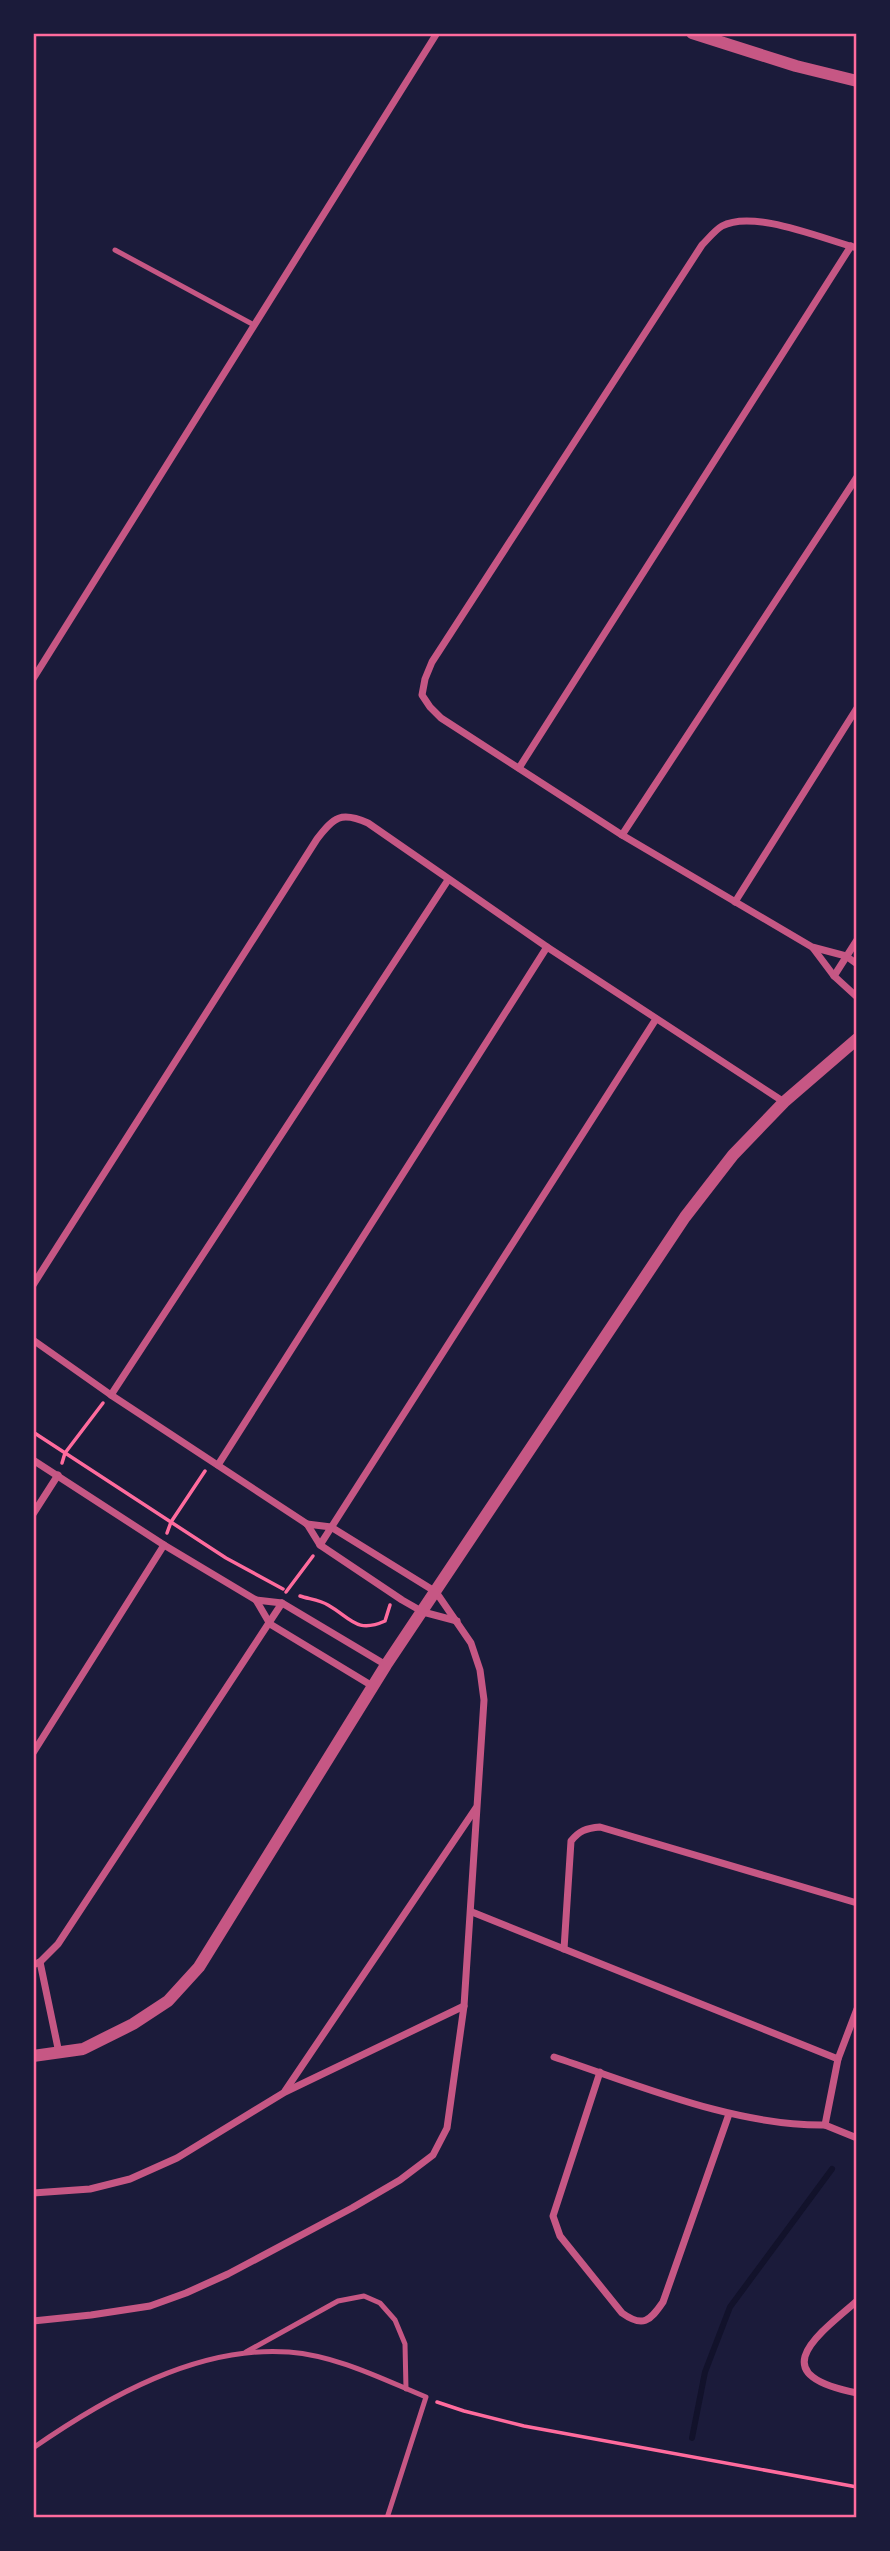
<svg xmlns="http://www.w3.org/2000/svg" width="890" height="2551" font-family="Raleway,sans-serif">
  <rect width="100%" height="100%" fill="#1b1b3a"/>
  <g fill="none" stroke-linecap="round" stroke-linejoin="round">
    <!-- stream -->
    <polyline stroke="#12122b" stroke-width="6" points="692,2438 705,2372 730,2307 832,2169"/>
    <!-- path -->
    <g stroke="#ff6b9d" stroke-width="3.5">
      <polyline points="33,1432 226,1558 283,1589"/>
      <polyline points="62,1463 65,1453 103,1403"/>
      <polyline points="167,1533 171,1522 205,1471"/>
      <polyline points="286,1592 313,1556"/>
      <path d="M 300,1596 C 309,1599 320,1600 328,1605 C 351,1618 356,1634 385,1621 L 390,1605"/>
      <polyline points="437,2402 464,2411 524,2426 857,2487"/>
    </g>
    <!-- service -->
    <g stroke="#c65784" stroke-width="5">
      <polyline points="115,250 254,325"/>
      <polyline points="246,2352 338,2301 364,2296 380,2303 395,2320 405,2344 406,2389"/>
      <path d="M 33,2448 C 105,2398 198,2345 289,2352 C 338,2356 382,2379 426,2397 L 387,2518"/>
    </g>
    <!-- minor -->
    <g stroke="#c65784" stroke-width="7">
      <path d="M 857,248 C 823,239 753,209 722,226 C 715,230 708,239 702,245 L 432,662 L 425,679 L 422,695 L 430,707 L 441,718 L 622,835 L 812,947 L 846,956 L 857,964"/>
      <polyline points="33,679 437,33"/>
      <polyline points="519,768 851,246"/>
      <polyline points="622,835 857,477"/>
      <polyline points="735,902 857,708"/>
      <polyline points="813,948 834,976 857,997"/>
      <polyline points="834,976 857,940"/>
      <path d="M 33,1285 L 317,839 C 334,817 341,811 368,823 L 547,947 L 784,1102"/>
      <polyline points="33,1340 111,1395 307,1524 320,1545 402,1600 423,1612 457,1621"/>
      <polyline points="111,1395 448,880"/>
      <polyline points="33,1460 164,1545 256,1600 282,1603 386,1665"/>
      <polyline points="218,1465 547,947"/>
      <polyline points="33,1514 58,1475"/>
      <polyline points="320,1545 656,1019"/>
      <polyline points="256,1600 270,1624 374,1687"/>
      <polyline points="33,1753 164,1545"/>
      <polyline points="472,1912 838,2059"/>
      <path d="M 564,1949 L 571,1841 C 579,1831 586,1828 600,1827 L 857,1903"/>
      <polyline points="40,1962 59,2053"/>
      <polyline points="33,1965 40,1962 58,1944 282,1603"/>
      <polyline points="857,2009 838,2059 825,2125 857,2138"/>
      <path d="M 554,2057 C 639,2085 734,2126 825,2125"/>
      <path d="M 600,2072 L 553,2216 L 560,2236 L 622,2313 C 643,2328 650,2321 663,2302 L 729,2114"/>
      <polyline points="285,2091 476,1808"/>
      <polyline points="33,2193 90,2189 130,2179 177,2158 285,2092 464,2006"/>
      <path d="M 857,2301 C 812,2339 765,2375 857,2393"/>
      <polyline points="33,2321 91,2315 150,2306 186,2293 228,2274 352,2208 400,2180 433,2155 447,2128 464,2006 484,1700 480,1670 471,1643 436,1592 331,1527 307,1524"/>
    </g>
    <!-- tertiary -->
    <g stroke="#c65784" stroke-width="12">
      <polyline points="692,33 796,66 857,81"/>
      <polyline points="33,2056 83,2049 133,2024 168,2001 199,1967 386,1665 685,1217 733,1155 784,1102 857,1039"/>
    </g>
  </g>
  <!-- border -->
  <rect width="890" height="2551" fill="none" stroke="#1b1b3a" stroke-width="70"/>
  <rect x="35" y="35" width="820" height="2481" fill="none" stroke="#ff6b9d" stroke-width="2.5"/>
</svg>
